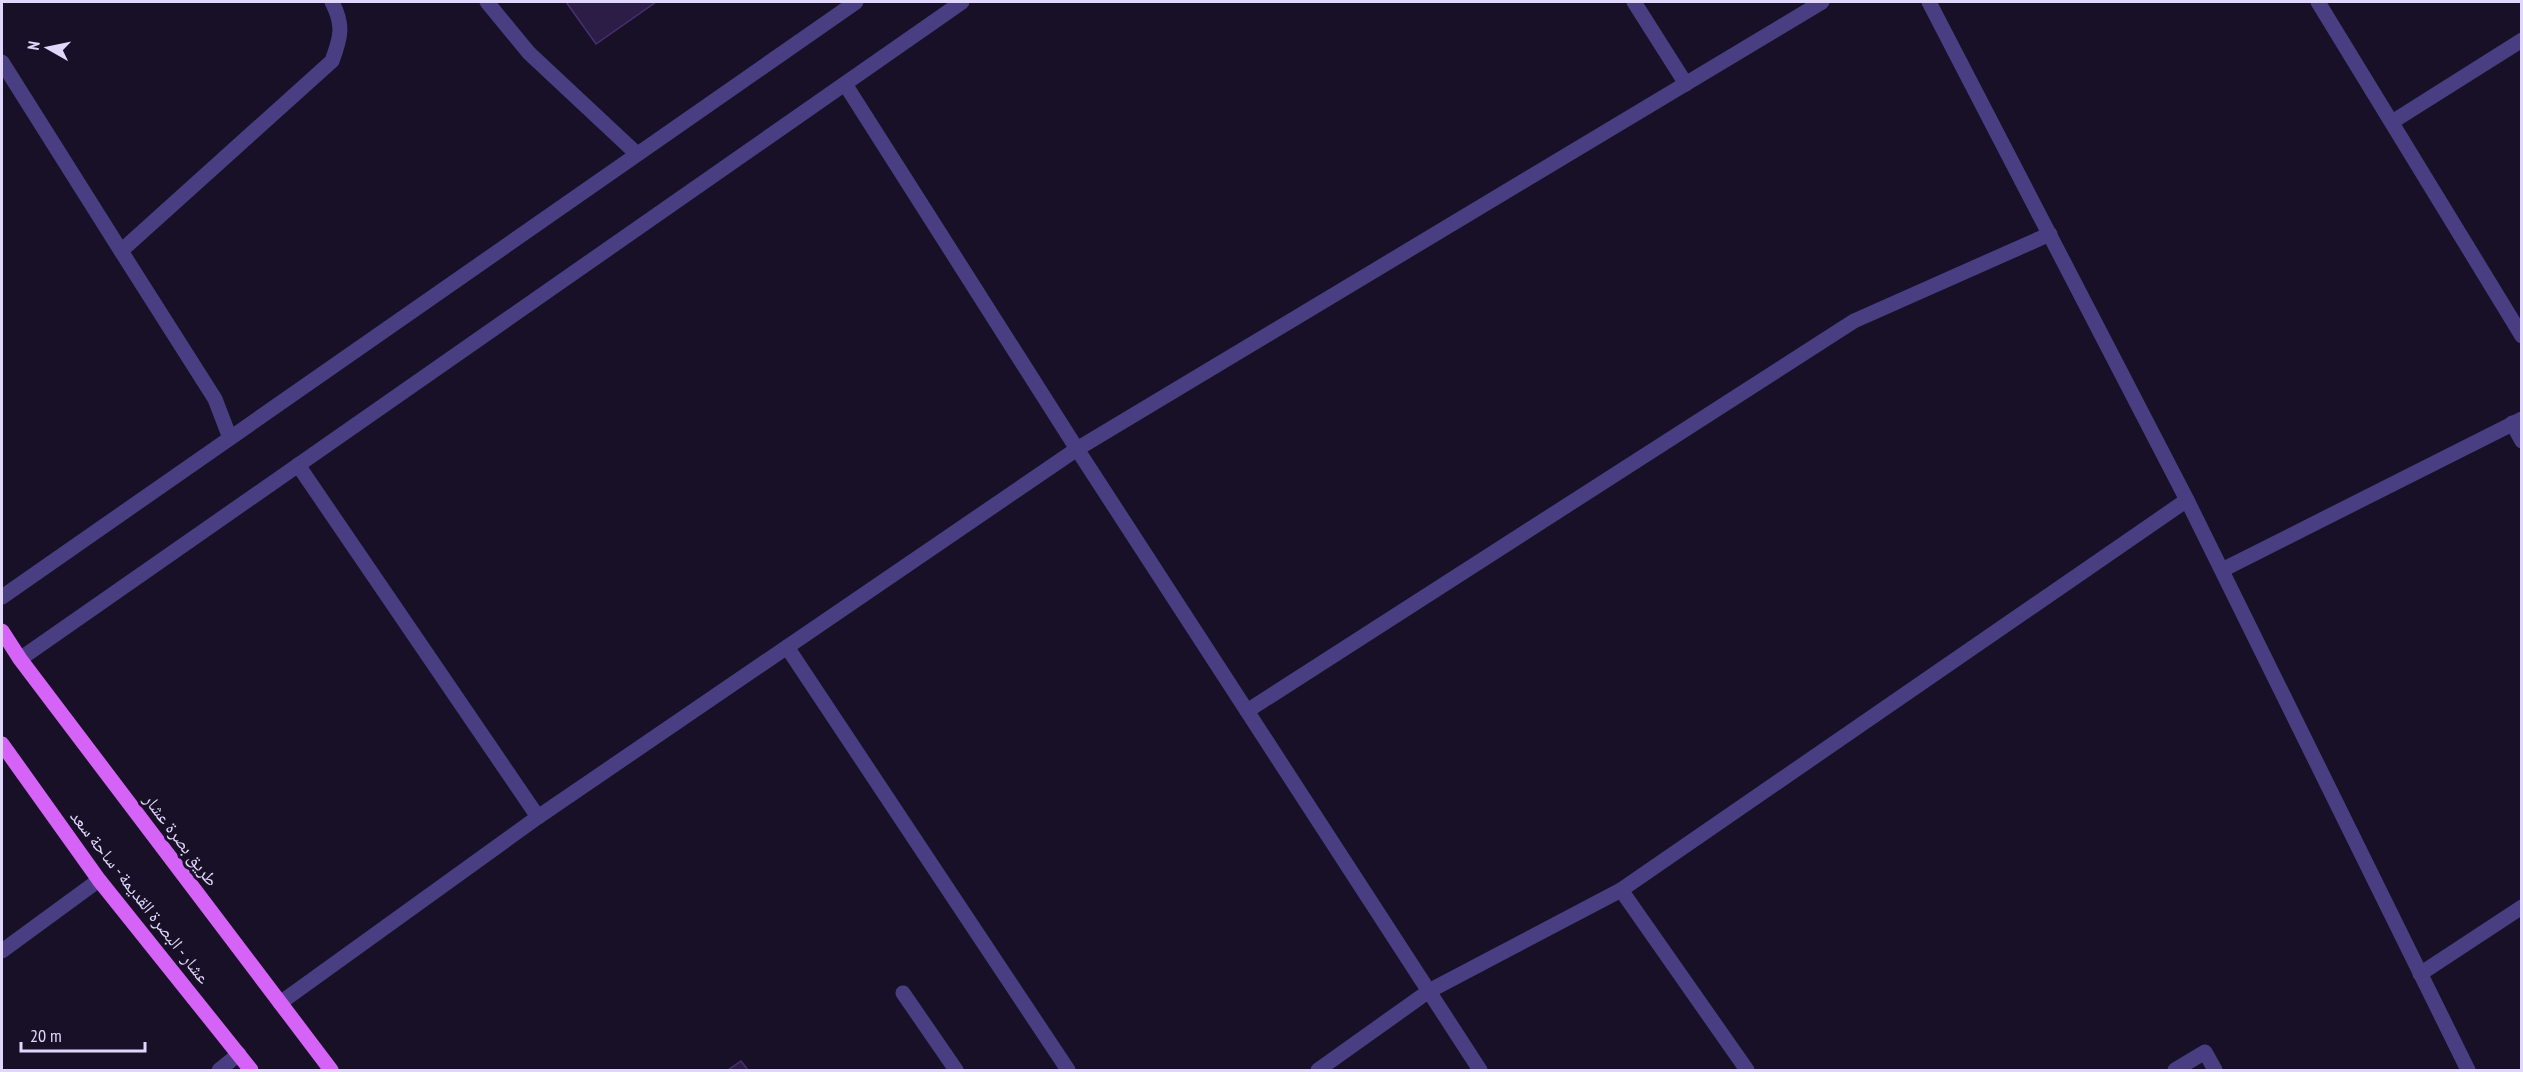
<svg xmlns="http://www.w3.org/2000/svg" width="2523" height="1072" font-family="'PT Sans Narrow','Noto Naskh Arabic',sans-serif">
  <rect width="100%" height="100%" fill="#171026"/>
  <!-- building -->
  <g fill="#2c1d46" stroke="#473071" stroke-width="1.5">
    <polygon points="566,2 656,2 596,44"/>
    <polygon points="741,1061 748,1070 728,1070"/>
  </g>
  <g fill="none" stroke-linecap="round" stroke-linejoin="round">
    <!-- service -->
    <g stroke="#4a3e83" stroke-width="15">
      <polyline points="2392,122 2522,40"/>
      <polyline points="298,465 538,817"/>
      <polyline points="903,993 956,1070"/>
    </g>
    <!-- pedestrian -->
    <polyline stroke="#4a3e83" stroke-width="15" points="2,62 121,251"/>
    <!-- minor -->
    <g stroke="#4a3e83" stroke-width="15">
      <polyline points="487,2 529,53 637,154"/>
      <polyline points="1634,2 1686,84"/>
      <polyline points="1929,2 2187,500 2468,1070"/>
      <polyline points="2318,2 2522,336"/>
      <polyline points="845,84 1077,449 1480,1070"/>
      <polyline points="2512,423 2522,441"/>
      <path d="M 230,438 L 215,399 L 121,251 L 332,61 C 341,37 344,25 332,2"/>
      <polyline points="2222,570 2522,419"/>
      <polyline points="787,647 1068,1070"/>
      <polyline points="1247,711 1854,321 2050,234"/>
      <polyline points="1621,890 1747,1070"/>
      <polyline points="2,951 99,880"/>
      <polyline points="2420,974 2522,907"/>
      <polyline points="280,1003 538,817 1077,449 1822,2"/>
      <polyline points="219,1070 239,1054"/>
      <polyline points="1318,1070 1429,991 1621,890 2187,500"/>
      <polyline points="2175,1070 2205,1052 2215,1070"/>
    </g>
    <!-- tertiary -->
    <g stroke="#4a3e83" stroke-width="15">
      <polyline points="2,597 856,2"/>
      <polyline points="20,659 962,2"/>
    </g>
    <!-- primary -->
    <g stroke="#d663f8" stroke-width="15">
      <polyline points="2,631 20,659 331,1070"/>
      <polyline points="2,744 99,880 251,1070"/>
    </g>
  </g>
  <g text-anchor="middle" stroke-width="6" stroke-linejoin="round" paint-order="stroke">
    <!-- street labels -->
    <g font-size="18" fill="#e1d7fd" stroke="#171026">
      <text transform="translate(181 840) rotate(53)" y="6">طريق بصرة عشار</text>
      <text transform="translate(140 897) rotate(52)" y="6">عشار - البصرة القديمة - ساحة سعد</text>
    </g>
  </g>
  <!-- border -->
  <rect width="2523" height="1072" fill="none" stroke="#e1d7fd" stroke-width="6"/>
  <!-- north arrow -->
  <g transform="translate(48 48) rotate(279)" stroke="#171026" stroke-width="4.5" paint-order="stroke">
  <path d="M0-4.5L10 22L0 15L-10 22Z" fill="#e1d7fd"/>
  <text y="-9" font-size="16" font-weight="bold" text-anchor="middle" fill="#e1d7fd">N</text>
  </g>
  <!-- scale -->
  <path d="M21 1042v9h124v-9" fill="none" stroke="#e1d7fd" stroke-width="3"/>
  <text x="30" y="1042" font-size="18" fill="#e1d7fd" stroke="#171026" stroke-width="4.5" paint-order="stroke">20 m</text>
</svg>
